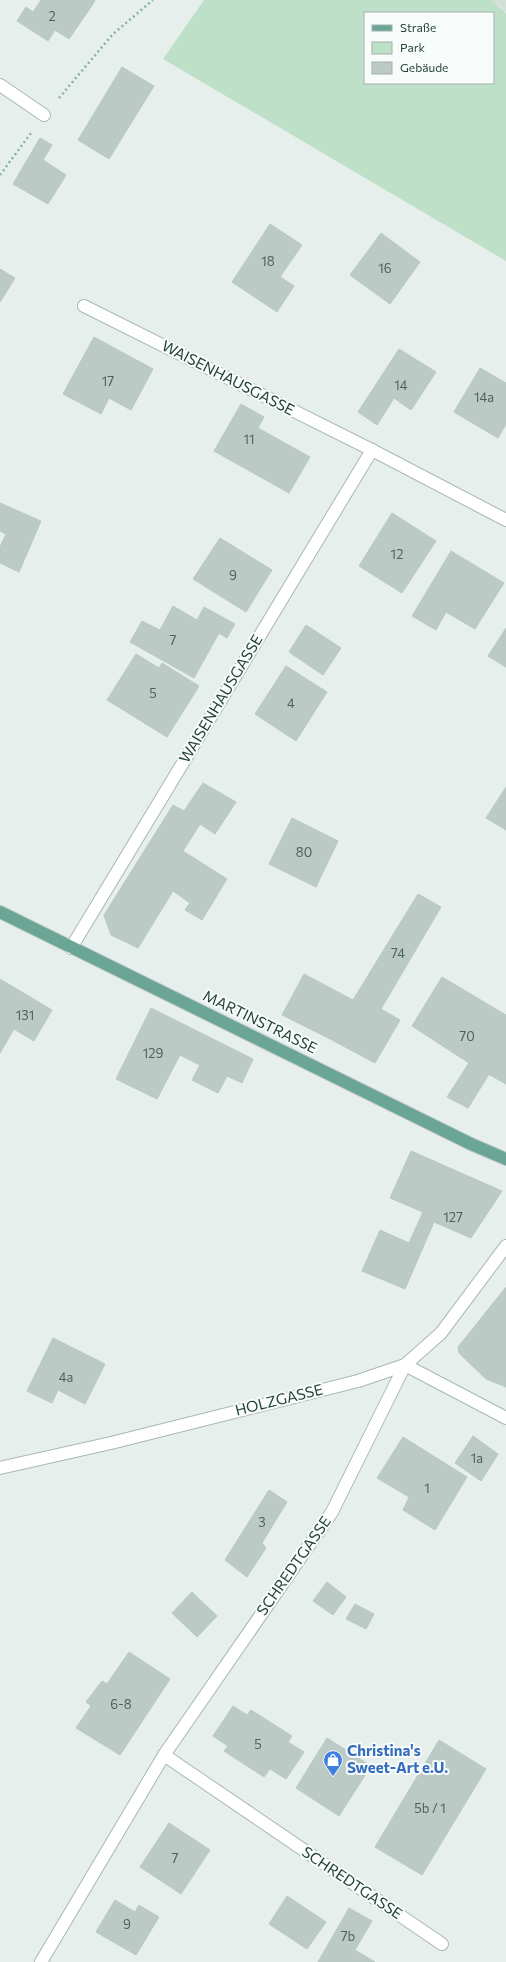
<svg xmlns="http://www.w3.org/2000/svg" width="506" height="1962" font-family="Commissioner,sans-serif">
  <rect width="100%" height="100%" fill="#e6efeb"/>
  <!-- built -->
  <polygon fill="#d4dfda" points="491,0 506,0 506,12"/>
  <!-- green -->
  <path fill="#bfe0c8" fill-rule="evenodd" d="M 204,0 L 491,0 L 506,13 L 506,261 L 163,59 ZM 365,13 L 493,13 L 493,83 L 365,83 Z"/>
  <!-- building -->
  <g fill="#bbcac4" stroke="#b8c9c2">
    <polygon points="41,0 93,0 95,1 69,39 55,30 48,41 17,21 26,7 33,12"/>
    <polygon points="122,67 154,86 109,159 78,140"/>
    <polygon points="40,138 52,145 43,160 66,175 48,204 13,184"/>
    <polygon points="270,224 302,245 280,277 294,286 277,312 232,282"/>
    <polygon points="381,233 420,262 390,304 350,275"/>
    <polygon points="0,269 15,278 0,302"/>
    <polygon points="94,337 153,369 131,410 109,398 101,414 63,394"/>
    <polygon points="399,349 436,372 411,410 394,398 377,425 358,412"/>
    <polygon points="480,368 506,383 506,424 498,438 454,412"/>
    <polygon points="241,404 264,417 258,428 310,457 289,493 214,451"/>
    <polygon points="0,503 41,521 19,572 0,563 0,547 6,534 0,531"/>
    <polygon points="392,513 436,541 402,593 359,566"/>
    <polygon points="220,538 272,570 246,612 193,579"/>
    <polygon points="451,551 504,583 475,629 446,612 436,630 412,616"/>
    <polygon points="173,606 197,620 204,607 235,624 227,638 219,633 194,678 130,642 142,621 160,630"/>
    <polygon points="306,625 341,648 323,675 289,652"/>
    <polygon points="506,628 506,667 488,656"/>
    <polygon points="136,654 159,668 162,663 199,686 167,737 107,700"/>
    <polygon points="286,666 327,692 296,741 255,714"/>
    <polygon points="203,783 236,802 215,834 200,824 183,851 227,879 202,920 185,910 190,903 173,891 138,948 111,935 104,915 173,805 184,811"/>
    <polygon points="506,787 506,830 486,818"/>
    <polygon points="292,818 338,841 316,887 269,864"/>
    <polygon points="418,894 441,907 381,1009 400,1020 375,1063 332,1040 353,1000"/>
    <polygon points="304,974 353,1000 332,1040 282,1015"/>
    <polygon points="442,977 506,1015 506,1047 468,1108 447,1097 469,1063 412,1026"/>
    <polygon points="0,979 52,1010 34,1041 0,1021"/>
    <polygon points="151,1008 187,1026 174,1052 180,1055 157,1099 116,1079"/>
    <polygon points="0,1021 14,1029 0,1053"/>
    <polygon points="187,1026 253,1059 242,1083 227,1076 218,1093 192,1080 200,1065 174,1052"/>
    <polygon points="506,1047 506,1084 488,1074"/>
    <polygon points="411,1151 502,1191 471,1238 434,1222 405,1289 362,1271 380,1230 409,1243 423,1212 390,1198"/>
    <polygon points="506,1287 506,1387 486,1379 459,1353 458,1347"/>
    <polygon points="53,1338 105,1364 85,1404 58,1390 52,1403 27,1391"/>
    <polygon points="473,1436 498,1454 481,1481 455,1463"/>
    <polygon points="403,1437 467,1477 435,1530 403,1510 409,1497 377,1478"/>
    <polygon points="269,1490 287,1502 262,1543 266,1548 247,1577 225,1560"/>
    <polygon points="327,1582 346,1597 333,1615 313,1601"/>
    <polygon points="192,1592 217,1616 197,1637 172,1613"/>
    <polygon points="355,1604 374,1614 366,1629 346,1619"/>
    <polygon points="129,1652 170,1679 120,1755 76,1728 91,1706 86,1702 102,1681 107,1684"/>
    <polygon points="233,1706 247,1715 251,1710 292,1736 288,1742 304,1752 286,1779 270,1769 264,1777 224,1751 228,1746 213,1736"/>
    <polygon points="327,1738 371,1766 339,1816 296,1788"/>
    <polygon points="439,1740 486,1769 422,1875 375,1847"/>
    <polygon points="169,1823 210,1850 181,1894 140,1867"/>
    <polygon points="287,1896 326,1922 307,1949 269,1924"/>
    <polygon points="115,1900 135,1912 139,1905 159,1917 136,1955 96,1932"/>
    <polygon points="349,1908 372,1921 355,1950 375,1962 318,1962"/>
  </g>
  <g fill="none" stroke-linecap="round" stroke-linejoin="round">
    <defs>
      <g id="minor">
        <polyline points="0,85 44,115"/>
        <polyline points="84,306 372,450 506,520"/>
        <polyline points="71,948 372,450"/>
        <polyline points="0,1468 111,1443 358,1381 405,1365 441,1333 506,1246"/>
        <polyline points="164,1755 442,1944"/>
        <polyline points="41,1962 164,1755 332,1512 405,1365 506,1418"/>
      </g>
      <polyline id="major" points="0,912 471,1144 506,1159"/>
    </defs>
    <!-- minor casing -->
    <use href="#minor" stroke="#a8b8b2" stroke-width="14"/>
    <!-- major casing -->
    <use href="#major" stroke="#c2cac8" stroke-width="14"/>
    <!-- path -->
    <g stroke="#86b3a5" stroke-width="2.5" stroke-dasharray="2 3" stroke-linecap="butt">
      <polyline points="59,98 113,34 153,0"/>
      <polyline points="0,175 31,133"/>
    </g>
    <!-- minor -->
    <use href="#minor" stroke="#fff" stroke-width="12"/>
    <!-- major -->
    <use href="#major" stroke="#6aa596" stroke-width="12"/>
  </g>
  <!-- icons -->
  <defs>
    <symbol id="shop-pin" viewBox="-11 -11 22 30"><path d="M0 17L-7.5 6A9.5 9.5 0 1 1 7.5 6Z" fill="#3f7fe0" stroke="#f7fbf9"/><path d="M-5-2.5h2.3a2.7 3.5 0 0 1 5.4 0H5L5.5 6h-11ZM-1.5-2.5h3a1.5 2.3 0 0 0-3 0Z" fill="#fff"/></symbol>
  </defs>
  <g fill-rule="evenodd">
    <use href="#shop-pin" x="322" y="1749" width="22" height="30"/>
  </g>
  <g text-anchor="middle" stroke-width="4" stroke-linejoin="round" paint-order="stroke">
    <!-- number labels -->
    <g font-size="13" fill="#4a645c">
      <text x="52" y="21">2</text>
      <text x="268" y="266">18</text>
      <text x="385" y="273">16</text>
      <text x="108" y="386">17</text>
      <text x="401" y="390">14</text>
      <text x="484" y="402">14a</text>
      <text x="249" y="444">11</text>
      <text x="397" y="559">12</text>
      <text x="233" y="580">9</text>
      <text x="173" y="645">7</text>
      <text x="153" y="698">5</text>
      <text x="291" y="708">4</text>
      <text x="304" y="857">80</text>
      <text x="398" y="958">74</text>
      <text x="25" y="1020">131</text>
      <text x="467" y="1041">70</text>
      <text x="153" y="1058">129</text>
      <text x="453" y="1222">127</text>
      <text x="66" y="1382">4a</text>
      <text x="477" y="1463">1a</text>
      <text x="427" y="1493">1</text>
      <text x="262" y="1527">3</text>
      <text x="121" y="1709">6-8</text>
      <text x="258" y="1749">5</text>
      <text x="430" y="1813">5b / 1</text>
      <text x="175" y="1863">7</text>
      <text x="127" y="1929">9</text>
      <text x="348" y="1941">7b</text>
    </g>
    <!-- street labels -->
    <g font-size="15" fill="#24423a" stroke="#f7fbf9">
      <text transform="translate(228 378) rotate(27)" y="5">WAISENHAUSGASSE</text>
      <text transform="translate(221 699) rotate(-59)" y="5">WAISENHAUSGASSE</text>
      <text transform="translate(260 1022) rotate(26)" y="5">MARTINSTRASSE</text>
      <text transform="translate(279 1400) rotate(-14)" y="5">HOLZGASSE</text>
      <text transform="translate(294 1566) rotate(-55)" y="5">SCHREDTGASSE</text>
      <text transform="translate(352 1883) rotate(34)" y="5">SCHREDTGASSE</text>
    </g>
    <!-- shop labels -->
    <g font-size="15" font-weight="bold" fill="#366cbe" stroke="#f7fbf9" text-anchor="start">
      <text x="347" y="1756">Christina's<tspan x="347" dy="17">Sweet-Art e.U.</tspan></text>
    </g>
  </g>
  <!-- legend -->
  <rect x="364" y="12" width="130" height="72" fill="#f7fbf9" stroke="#a3b1ad"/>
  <rect x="372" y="25" width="20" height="6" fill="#6aa596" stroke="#a3b1ad"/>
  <text x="400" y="32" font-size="12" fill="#24423a">Straße</text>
  <rect x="372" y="42" width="20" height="12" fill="#bfe0c8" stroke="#a3b1ad"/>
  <text x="400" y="52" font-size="12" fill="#24423a">Park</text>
  <rect x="372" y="62" width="20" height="12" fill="#bbcac4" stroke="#a3b1ad"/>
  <text x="400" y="72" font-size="12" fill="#24423a">Gebäude</text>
</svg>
